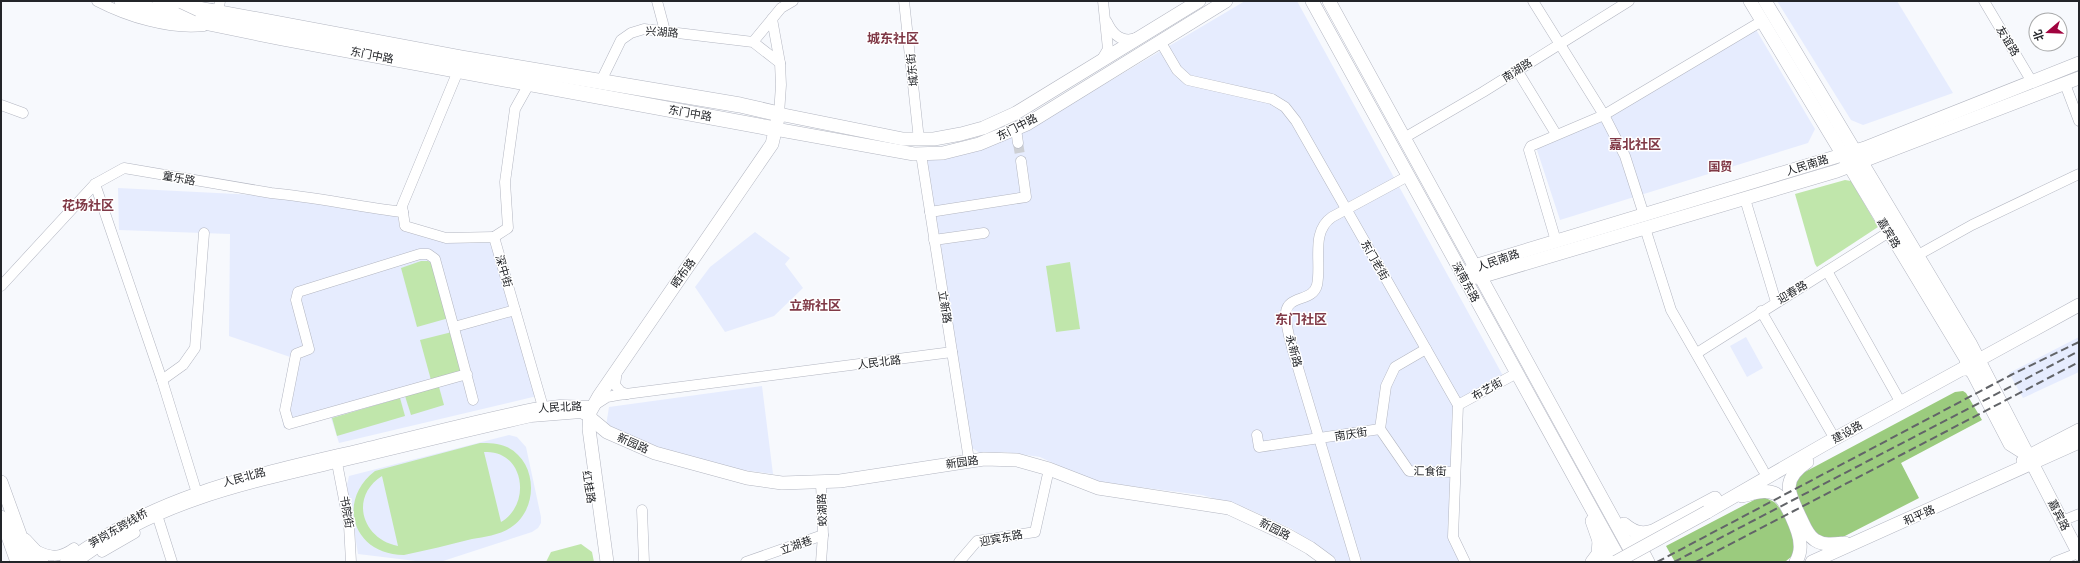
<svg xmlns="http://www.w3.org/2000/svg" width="2080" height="563" font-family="'Fira Sans Condensed','Noto Sans SC',sans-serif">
  <rect width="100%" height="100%" fill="#f7f9fd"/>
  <!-- built -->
  <g fill="#e6ecfe">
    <polygon points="1245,1 1297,1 1507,383 1461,409 1457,537 1470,562 1363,562 1362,560 1336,562 1292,529 1246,508 1202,495 1091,481 1040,457 1005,452 980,453 972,448 927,162 930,158 1022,133"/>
    <polygon points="1777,1 1897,1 1953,93 1863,125 1851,120"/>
    <polygon points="1755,28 1815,129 1808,143 1560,220 1535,144 1616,110"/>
    <polygon points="118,188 295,197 398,215 400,230 442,242 490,241 537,396 339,443 330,415 284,428 280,409 290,357 229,336 230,234 119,230"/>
    <polygon points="755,232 790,258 785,264 803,288 774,316 725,332 695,287 710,267"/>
    <polygon points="1746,337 1763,368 1747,377 1730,346"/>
    <polygon points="2079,337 2079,372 2023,398 2009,373"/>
    <polygon points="762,386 773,474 742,470 661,451 606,426 609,407"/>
    <polygon points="509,435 517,437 526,447 541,517 541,523 538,528 532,532 440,562 424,562 358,554 347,485 349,476"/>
  </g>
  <!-- green -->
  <g fill="#c0e6ab" fill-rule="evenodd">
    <polygon points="1845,180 1851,181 1878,227 1817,267 1815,264 1795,194"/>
    <polygon points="421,261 428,261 434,265 449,318 417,327 401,268"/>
    <polygon points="1070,262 1080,329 1056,332 1046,266"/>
    <polygon points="452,332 463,372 431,380 420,340"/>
    <polygon points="439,387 444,405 411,415 405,396"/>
    <polygon points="400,398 405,416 337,436 332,418"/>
    <path d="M 480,443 C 489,443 498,443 507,447 C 538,462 539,510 510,528 C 499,535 484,537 472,539 C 449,545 427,550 404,555 C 353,555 336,501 375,471 ZM 484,452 C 523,449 533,503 501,522 ZM 382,476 L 398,546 C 362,539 349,497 382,476 Z"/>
    <polygon points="581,544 592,552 594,562 546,562 551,552"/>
  </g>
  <!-- forest -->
  <g fill="#9bcb7e">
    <polygon points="1963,391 1966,393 1982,420 1901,463 1919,498 1841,538 1831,539 1814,534 1792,484 1801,474 1955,392"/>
    <path d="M 1765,498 C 1768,499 1771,500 1774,502 C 1784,510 1801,544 1792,556 C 1790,558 1787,560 1785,562 L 1675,562 L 1666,546 L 1756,499 Z"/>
  </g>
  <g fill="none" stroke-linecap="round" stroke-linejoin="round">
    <!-- minor-tunnel -->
    <polyline stroke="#cdcfd3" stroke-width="10" stroke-dasharray="10 5" stroke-linecap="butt" points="1018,143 1021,161"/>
    <defs>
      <g id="minor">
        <path d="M 97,1 C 128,17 170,30 204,26"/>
        <polyline points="657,1 665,31"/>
        <polyline points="904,1 919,140"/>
        <polyline points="1533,1 1604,115 1625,156 1644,215"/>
        <polyline points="1984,1 2032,82"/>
        <polyline points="212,9 218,12 220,1"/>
        <polyline points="772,19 780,63"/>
        <path d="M 1107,22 C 1113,35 1122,43 1136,38"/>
        <polyline points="1160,41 1177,70 1188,80 1272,99 1285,107 1296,121 1458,405 1453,537 1465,562"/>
        <polyline points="753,42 781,8 793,1"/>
        <polyline points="1102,59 1108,49 1103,1"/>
        <polyline points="1517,70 1556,134"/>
        <polyline points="458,71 402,206 405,226 446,238 494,237 543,407"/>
        <polyline points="600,83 621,40 631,33 644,29 753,42 780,63 781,85 779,114"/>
        <polyline points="2065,84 2079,121"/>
        <polyline points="1,105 23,113"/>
        <polyline points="1016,129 1018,143"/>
        <polyline points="1404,138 1483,92 1629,1"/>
        <polyline points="921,154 969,460"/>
        <polyline points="95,184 162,380 195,487"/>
        <polyline points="1745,199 1776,302"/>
        <polyline points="930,212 1026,197 1021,161"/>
        <polyline points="1645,228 1671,310 1763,470"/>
        <polyline points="494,237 508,228 505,182 515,109 529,84"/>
        <polyline points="934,240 984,233"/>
        <polyline points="1556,241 1529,150 1531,146 1604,115 1762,21"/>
        <polyline points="1918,255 1972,225 2079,174"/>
        <polyline points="1827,271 1901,403"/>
        <path d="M 1,286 L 95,184 L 124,168 L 271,193 C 316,197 359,207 403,212"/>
        <polyline points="1761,311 1835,439"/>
        <polyline points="454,327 515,310"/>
        <polyline points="1697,353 1889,232"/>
        <polyline points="617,370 615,385 621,392 627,394"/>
        <path d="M 467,374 L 289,424 L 285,410 L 296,354 L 309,349 L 296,300 L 298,292 L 420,254 L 428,254 L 435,259 C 448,306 461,353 473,400"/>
        <polyline points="162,380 183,365 195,348 204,233"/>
        <polyline points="1458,405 1517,373"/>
        <polyline points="1380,429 1386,386 1395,367 1426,349"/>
        <polyline points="1380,429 1409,471 1455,472"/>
        <polyline points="1257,435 1259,447 1380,429"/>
        <polyline points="337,463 349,525 351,562"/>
        <polyline points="821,482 823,535 821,562"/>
        <polyline points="642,510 644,562"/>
        <polyline points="159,521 172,562"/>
        <polyline points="2062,521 2079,514"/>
        <path d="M 34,549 C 49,557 59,559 74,548"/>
        <polyline points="102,552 135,533"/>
        <path d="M 65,562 C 153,494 254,474 360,449 C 418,435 475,420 534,408 L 560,405 L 593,406 L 607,397 L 618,395 L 952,352"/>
        <path d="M 77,562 C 160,501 247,484 345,461 C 407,446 469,431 531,417 L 581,413 L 589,417"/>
        <polyline points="746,562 823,535"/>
        <polyline points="959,562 977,541 1035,532 1049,469"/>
        <path d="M 1356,562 L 1293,351 C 1290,339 1285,325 1286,312 C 1288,295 1313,302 1317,285 C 1322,263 1310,232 1332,217 L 1408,176"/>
        <polyline points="2055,562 2073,555"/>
      </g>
      <g id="major">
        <polyline points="159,1 191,8"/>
        <polyline points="1312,1 1621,562"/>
        <polyline points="1329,1 1637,562"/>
        <polyline points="1750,1 1966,359 1967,364 1964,369"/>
        <polyline points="1765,1 1970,343 2079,554"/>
        <polyline points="775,129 914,154 943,153 979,144 1027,124 1226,1"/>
        <polyline points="1464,278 1474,266 1865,148 2079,63"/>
        <polyline points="1464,278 1480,277 1837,171 2079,78"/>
        <polyline points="1964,369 1969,369 1973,373 2010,444 2029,456"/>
        <polyline points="589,417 607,432 655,453 747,478 782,483 840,481 984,459 1017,460 1049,469 1098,488 1229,508 1287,535 1310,548 1329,562"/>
        <polyline points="2023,461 2029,456 2079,430"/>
        <path d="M 1807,462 C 1781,480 1788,492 1800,517 C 1804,525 1807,535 1815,540 C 1824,546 1835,544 1845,543"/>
        <polyline points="1,482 30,562"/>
        <path d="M 1742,496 C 1752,494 1766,488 1776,494 C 1786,499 1800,533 1800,544 C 1801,551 1799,556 1796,562"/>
        <polyline points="1707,512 1825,444 2079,305"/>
        <polyline points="1,517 17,562"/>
        <polyline points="1592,521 1599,541 1609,562"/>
        <path d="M 1624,524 C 1634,532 1641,535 1653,531 L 1715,498"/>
        <polyline points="1636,539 1648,562"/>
        <polyline points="25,540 38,554 42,562"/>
        <polyline points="607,562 589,429 590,412 599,396 772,144 779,114 903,139 934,139 961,134 983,128 1016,113 1199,1"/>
        <polyline points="1592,562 1598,554 1599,541"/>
        <polyline points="1812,562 2079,442"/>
      </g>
      <g id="highway">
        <polyline points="122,1 165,14 282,38 775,129"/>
        <polyline points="199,9 462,58 740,105 779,114"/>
      </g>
    </defs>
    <!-- minor casing -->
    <use href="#minor" stroke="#b3b6c1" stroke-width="11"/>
    <!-- major casing -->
    <use href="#major" stroke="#b3b6c1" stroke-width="14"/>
    <!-- highway casing -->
    <use href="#highway" stroke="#b3b6c1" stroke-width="16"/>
    <!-- minor -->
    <use href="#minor" stroke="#fff" stroke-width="10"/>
    <!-- major -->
    <use href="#major" stroke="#fff" stroke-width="13"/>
    <!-- highway -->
    <use href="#highway" stroke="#fff" stroke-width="15"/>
    <!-- rail -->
    <g stroke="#626468" stroke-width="2" stroke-dasharray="8 4" stroke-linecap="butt">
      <polyline points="1657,562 2011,375 2079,342"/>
      <polyline points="1674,562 2079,351"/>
      <polyline points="1696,562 2079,362"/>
    </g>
    <defs>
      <polyline id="major-bridge" points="1616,562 1707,512"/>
      <polyline id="highway-bridge" points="182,1 199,9"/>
    </defs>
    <!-- major-bridge casing -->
    <use href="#major-bridge" stroke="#b3b6c1" stroke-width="14" stroke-linecap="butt"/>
    <!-- highway-bridge casing -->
    <use href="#highway-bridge" stroke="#b3b6c1" stroke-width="16" stroke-linecap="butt"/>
    <!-- major-bridge -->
    <use href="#major-bridge" stroke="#fff" stroke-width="13"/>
    <!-- highway-bridge -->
    <use href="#highway-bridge" stroke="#fff" stroke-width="15"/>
  </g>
  <g text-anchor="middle" stroke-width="3" stroke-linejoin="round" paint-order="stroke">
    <!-- street labels -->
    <g font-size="11" fill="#232529" stroke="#fff">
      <text transform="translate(662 32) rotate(4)" y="4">兴湖路</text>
      <text transform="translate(2008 41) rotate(59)" y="4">友谊路</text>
      <text transform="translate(372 55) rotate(11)" y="4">东门中路</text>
      <text transform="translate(912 70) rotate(-96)" y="4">城东街</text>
      <text transform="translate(1517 70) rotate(-32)" y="4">南湖路</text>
      <text transform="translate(690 113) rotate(10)" y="4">东门中路</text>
      <text transform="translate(1017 127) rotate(-27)" y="4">东门中路</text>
      <text transform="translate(1807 165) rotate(-17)" y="4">人民南路</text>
      <text transform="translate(179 178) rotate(10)" y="4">童乐路</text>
      <text transform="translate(1889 233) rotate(59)" y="4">嘉宾路</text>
      <text transform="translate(1375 260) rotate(60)" y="4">东门老街</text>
      <text transform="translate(1498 260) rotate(-19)" y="4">人民南路</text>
      <text transform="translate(504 271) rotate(74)" y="4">深中街</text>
      <text transform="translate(683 273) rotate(-55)" y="4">晒布路</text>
      <text transform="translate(1466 282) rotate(61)" y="4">深南东路</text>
      <text transform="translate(1792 292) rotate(-31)" y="4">迎春路</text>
      <text transform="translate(945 307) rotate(81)" y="4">立新路</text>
      <text transform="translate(1294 351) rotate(75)" y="4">永新路</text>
      <text transform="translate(879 362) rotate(-7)" y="4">人民北路</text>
      <text transform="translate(1487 389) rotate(-29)" y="4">布艺街</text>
      <text transform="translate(560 407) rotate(-3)" y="4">人民北路</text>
      <text transform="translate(1847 432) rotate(-29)" y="4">建设路</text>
      <text transform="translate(1351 434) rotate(-9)" y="4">南庆街</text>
      <text transform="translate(633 443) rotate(24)" y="4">新园路</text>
      <text transform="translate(962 462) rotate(-8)" y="4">新园路</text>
      <text transform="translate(1430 471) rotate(1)" y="4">汇食街</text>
      <text transform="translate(244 477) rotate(-15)" y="4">人民北路</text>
      <text transform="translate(589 487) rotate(81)" y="4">红桂路</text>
      <text transform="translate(822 510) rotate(-92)" y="4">蛟湖路</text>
      <text transform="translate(347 512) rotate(80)" y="4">书院街</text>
      <text transform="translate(1919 515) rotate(-24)" y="4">和平路</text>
      <text transform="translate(2059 515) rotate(63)" y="4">嘉宾路</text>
      <text transform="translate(118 528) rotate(-30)" y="4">笋岗东跨线桥</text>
      <text transform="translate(1275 529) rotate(27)" y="4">新园路</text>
      <text transform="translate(1001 538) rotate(-11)" y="4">迎宾东路</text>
      <text transform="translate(796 545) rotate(-19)" y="4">立湖巷</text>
    </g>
    <!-- neighbourhood labels -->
    <g font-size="12" font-weight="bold" fill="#803946" stroke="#fff">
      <text x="1720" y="171">国贸</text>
    </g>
    <!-- quarter labels -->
    <g font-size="13" font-weight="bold" fill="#803946" stroke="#fff">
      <text x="893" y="43">城东社区</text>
      <text x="1635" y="149">嘉北社区</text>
      <text x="88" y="210">花场社区</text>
      <text x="815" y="310">立新社区</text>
      <text x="1301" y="324">东门社区</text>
    </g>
  </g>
  <!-- border -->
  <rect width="2080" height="563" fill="none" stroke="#232529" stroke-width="4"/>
  <!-- north arrow -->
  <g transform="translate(2048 32) rotate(251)"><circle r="19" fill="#ffffff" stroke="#a7a8a9"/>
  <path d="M0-3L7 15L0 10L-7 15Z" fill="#a1033f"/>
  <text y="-6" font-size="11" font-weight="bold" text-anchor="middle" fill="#232529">北</text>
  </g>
</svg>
